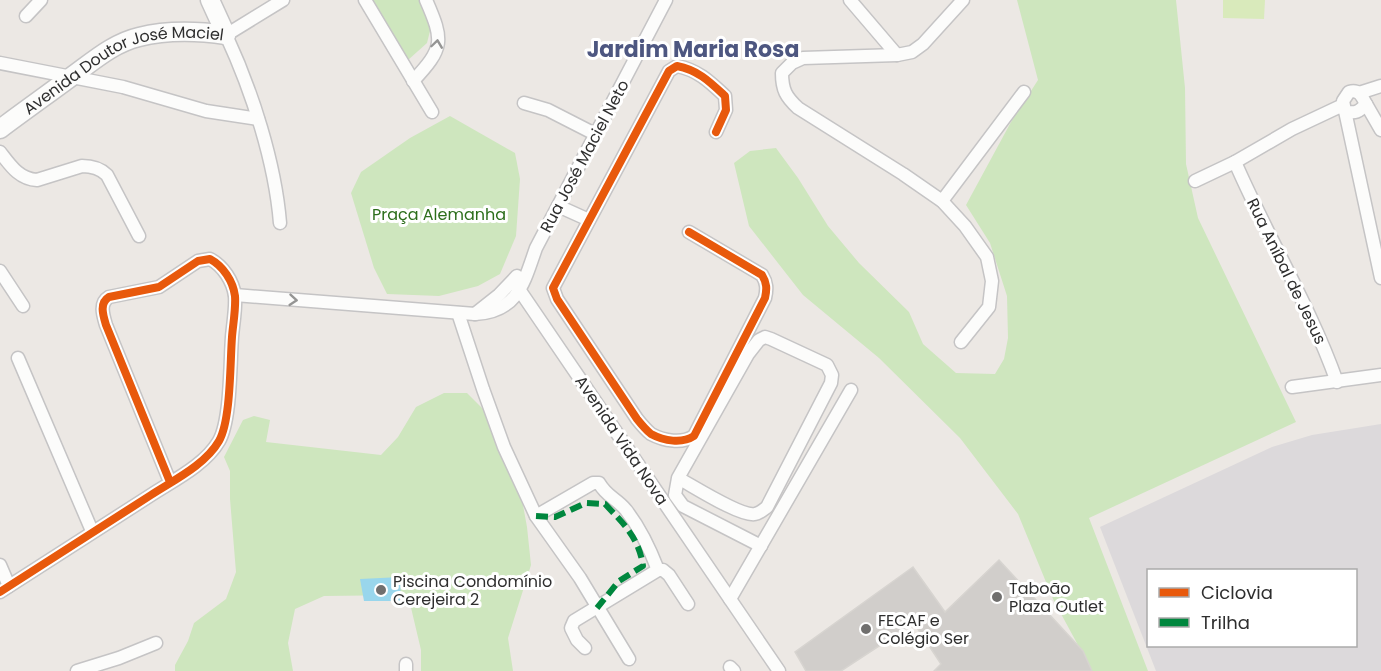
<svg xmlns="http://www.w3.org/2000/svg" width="1381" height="671" font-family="Poppins,sans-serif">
  <rect width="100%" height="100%" fill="#ece8e4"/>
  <!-- industrial -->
  <path fill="#dcd9db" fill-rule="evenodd" d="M 1381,424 L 1381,671 L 1156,671 L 1100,527 L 1272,447 L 1312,435 ZM 1148,570 L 1356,570 L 1356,646 L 1148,646 Z"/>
  <!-- green -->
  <g fill="#cee6be">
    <polygon points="373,0 422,0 432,23 427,43 408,60"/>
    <polygon points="1017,0 1176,0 1185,88 1186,164 1198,218 1296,422 1089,518 1148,671 1092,671 1053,599 1018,514 960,438 879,358 803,295 749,226 734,163 750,151 776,148 798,178 828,226 859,263 909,312 923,344 956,373 995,374 1004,359 1008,338 1007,296 990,243 966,205 1011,122 1038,80"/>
    <polygon points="450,116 515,153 520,179 516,236 500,274 478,286 439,296 387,294 374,268 351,193 361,172 410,138"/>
    <polygon points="444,393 467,393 488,414 518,478 527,527 531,565 508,638 513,671 421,671 421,650 408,595 324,596 295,609 288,643 293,671 175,671 175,665 188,641 194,623 226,599 236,572 230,499 230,471 224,457 243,420 254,416 270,420 266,442 381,455 398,437 416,407"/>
  </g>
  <!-- pitch -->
  <polygon fill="#d9eabb" points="1223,0 1265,0 1264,19 1223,18"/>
  <!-- water -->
  <polygon fill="#99d6ec" points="401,577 400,601 364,601 360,579"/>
  <!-- building -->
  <polygon fill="#d1cecb" stroke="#d7d4d0" stroke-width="1.5" points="999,560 1083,651 1092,671 934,671 941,664 914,623 841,671 806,671 795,652 913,567 945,612"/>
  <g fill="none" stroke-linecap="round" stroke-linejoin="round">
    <defs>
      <g id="street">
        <polyline points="365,0 432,112"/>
        <polyline points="850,0 897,55"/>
        <polyline points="26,16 41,0"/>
        <polyline points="0,63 123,87 206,111 258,119"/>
        <path d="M 413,81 C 444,48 444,41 426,0"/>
        <path d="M 1349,92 C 1360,89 1362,97 1366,104 C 1359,112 1355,114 1345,111 L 1343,101 Z"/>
        <polyline points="1359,93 1381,86"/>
        <polyline points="524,103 548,110 595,134"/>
        <polyline points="1366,104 1381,130"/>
        <polyline points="1345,111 1381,278"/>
        <path d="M 0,152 C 10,165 19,179 37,180 L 82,166 C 92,166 100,168 107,175 L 139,236"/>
        <path d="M 1235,162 C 1267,236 1310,306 1337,382"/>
        <polyline points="1195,181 1235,162 1292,129 1343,105"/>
        <polyline points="942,201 1024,92"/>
        <polyline points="558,206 589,220"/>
        <path d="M 280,223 C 275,162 252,91 226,35 L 283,0"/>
        <path d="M 689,232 L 762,275 C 767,283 767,289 765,298 L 694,436 C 682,444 664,441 651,434 C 646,430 641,424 637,419 L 557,299 L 553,288 L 669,71 L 677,66 C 698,70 710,82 725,96 L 726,110 L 716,132"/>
        <polyline points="0,271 23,306"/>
        <polyline points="514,282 779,671"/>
        <path d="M 235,295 L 475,314 C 518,312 524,282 536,248 L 666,0"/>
        <polyline points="458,313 483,389 504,447 536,516 580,578 629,659"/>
        <polyline points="475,314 499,295 517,276"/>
        <path d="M 961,342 L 989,307 L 992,281 L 987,257 L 965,226 L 942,201 L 903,174 L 798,108 C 786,97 782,90 782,73 L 792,63 L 803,58 L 897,55 L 912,52 L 923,44 L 963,0"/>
        <polyline points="18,358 92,531"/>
        <polyline points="1292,387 1381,375"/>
        <path d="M 678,478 C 693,486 741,517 755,514 C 760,513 763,510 767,507 L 831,383 L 832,375 L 827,365 L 771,339 L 765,337 L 759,340 L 748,354 L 678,478 L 675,495 L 683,506 L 761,546"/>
        <path d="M 536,516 L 593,483 L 599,483 C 607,497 616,498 626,510 C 640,528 650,549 658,570"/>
        <polyline points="0,565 9,586"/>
        <path d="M 0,592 L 151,495 C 174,480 205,465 219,441 C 231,420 230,363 232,337 C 233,324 236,309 235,296 C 233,281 223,266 210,259 L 198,261 L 159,287 L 109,297 C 99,303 103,315 106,325 L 170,482"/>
        <polyline points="730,599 851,390"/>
        <polyline points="585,648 577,640 571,628 574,621 658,570 663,570 669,575 688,604"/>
        <polyline points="406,664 406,671"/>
        <polyline points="730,667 734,671"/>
        <polyline points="77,671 119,658 156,643"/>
      </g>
      <g id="secondary">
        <polyline points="210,0 226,35"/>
        <path id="s1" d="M 0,129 C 24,111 48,94 71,77 C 92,62 113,43 139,37 C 167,30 198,31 226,35"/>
      </g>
    </defs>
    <!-- street casing -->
    <use href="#street" stroke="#c5c4c5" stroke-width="15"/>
    <!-- secondary casing -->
    <use href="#secondary" stroke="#c5c4c5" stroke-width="21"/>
    <!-- street -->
    <use href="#street" stroke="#fcfcfb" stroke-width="12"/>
    <!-- secondary -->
    <use href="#secondary" stroke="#fcfcfb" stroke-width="18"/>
    <!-- quiet -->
    <path stroke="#00873e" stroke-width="6" stroke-dasharray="12 6" stroke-linecap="butt" d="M 536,516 L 555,517 L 586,503 L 605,504 C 624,524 639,538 643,566 L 619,581 L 597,608"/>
    <defs>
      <g id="cycleway">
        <path d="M 689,232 L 762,275 C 767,283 767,289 765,298 L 694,436 C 682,444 664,441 651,434 C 646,430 641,424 637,419 L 557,299 L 553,288 L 669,71 L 677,66 C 698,70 710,82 725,96 L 726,110 L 716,132"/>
        <path d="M 0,592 L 151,495 C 174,480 205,465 219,441 C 231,420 230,363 232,337 C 233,324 236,309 235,296 C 233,281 223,266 210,259 L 198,261 L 159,287 L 109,297 C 99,303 103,315 106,325 L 170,482"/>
      </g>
    </defs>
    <!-- cycleway casing -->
    <use href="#cycleway" stroke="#fff" stroke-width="11"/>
    <!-- cycleway -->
    <use href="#cycleway" stroke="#e8590c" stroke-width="8"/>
  </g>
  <!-- one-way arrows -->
  <defs><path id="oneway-chevron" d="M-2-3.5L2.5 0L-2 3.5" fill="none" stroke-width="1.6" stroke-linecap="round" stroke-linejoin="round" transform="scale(1.5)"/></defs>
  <g stroke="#959594">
    <use href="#oneway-chevron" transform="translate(437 44) rotate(-82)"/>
    <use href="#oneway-chevron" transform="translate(293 300) rotate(5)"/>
  </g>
  <!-- markers -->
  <g fill="#706f6e" stroke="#fff" stroke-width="2">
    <circle cx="381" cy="590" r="6"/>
    <circle cx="997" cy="597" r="6"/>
    <circle cx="866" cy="629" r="6"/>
  </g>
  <g text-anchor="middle" stroke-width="6" stroke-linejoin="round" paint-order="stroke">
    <!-- street labels -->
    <g font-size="16" fill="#2e2e2e" stroke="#fff">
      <text dy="6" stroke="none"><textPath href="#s1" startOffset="142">Avenida Doutor José Maciel</textPath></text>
      <text transform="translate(584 156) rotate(-62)" y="6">Rua José Maciel Neto</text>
      <text transform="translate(1287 271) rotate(64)" y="6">Rua Aníbal de Jesus</text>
      <text transform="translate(622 440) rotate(56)" y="6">Avenida Vida Nova</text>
    </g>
    <!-- park labels -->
    <g font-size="16" fill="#2c6e1b" stroke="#fff">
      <text x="439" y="220">Praça Alemanha</text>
    </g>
    <!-- poi labels -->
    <g font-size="16" fill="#2e2e2e" stroke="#fff" text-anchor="start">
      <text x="393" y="587">Piscina Condomínio<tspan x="393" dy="18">Cerejeira 2</tspan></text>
      <text x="1009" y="594">Taboão<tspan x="1009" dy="18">Plaza Outlet</tspan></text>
      <text x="878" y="626">FECAF e<tspan x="878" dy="18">Colégio Ser</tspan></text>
    </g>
    <!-- district labels -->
    <g font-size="22" font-weight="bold" fill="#4d5680" stroke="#fff">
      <text x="693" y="57">Jardim Maria Rosa</text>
    </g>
  </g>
  <!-- legend -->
  <rect x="1147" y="569" width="210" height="78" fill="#ffffff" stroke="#ababab" stroke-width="1.5"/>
  <rect x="1159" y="588" width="30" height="9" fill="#e8590c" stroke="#ababab" stroke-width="1.5"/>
  <text x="1201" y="599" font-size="18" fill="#2e2e2e">Ciclovia</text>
  <rect x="1159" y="618" width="30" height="9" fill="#00873e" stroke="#ababab" stroke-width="1.5"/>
  <text x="1201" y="629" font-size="18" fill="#2e2e2e">Trilha</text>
</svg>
